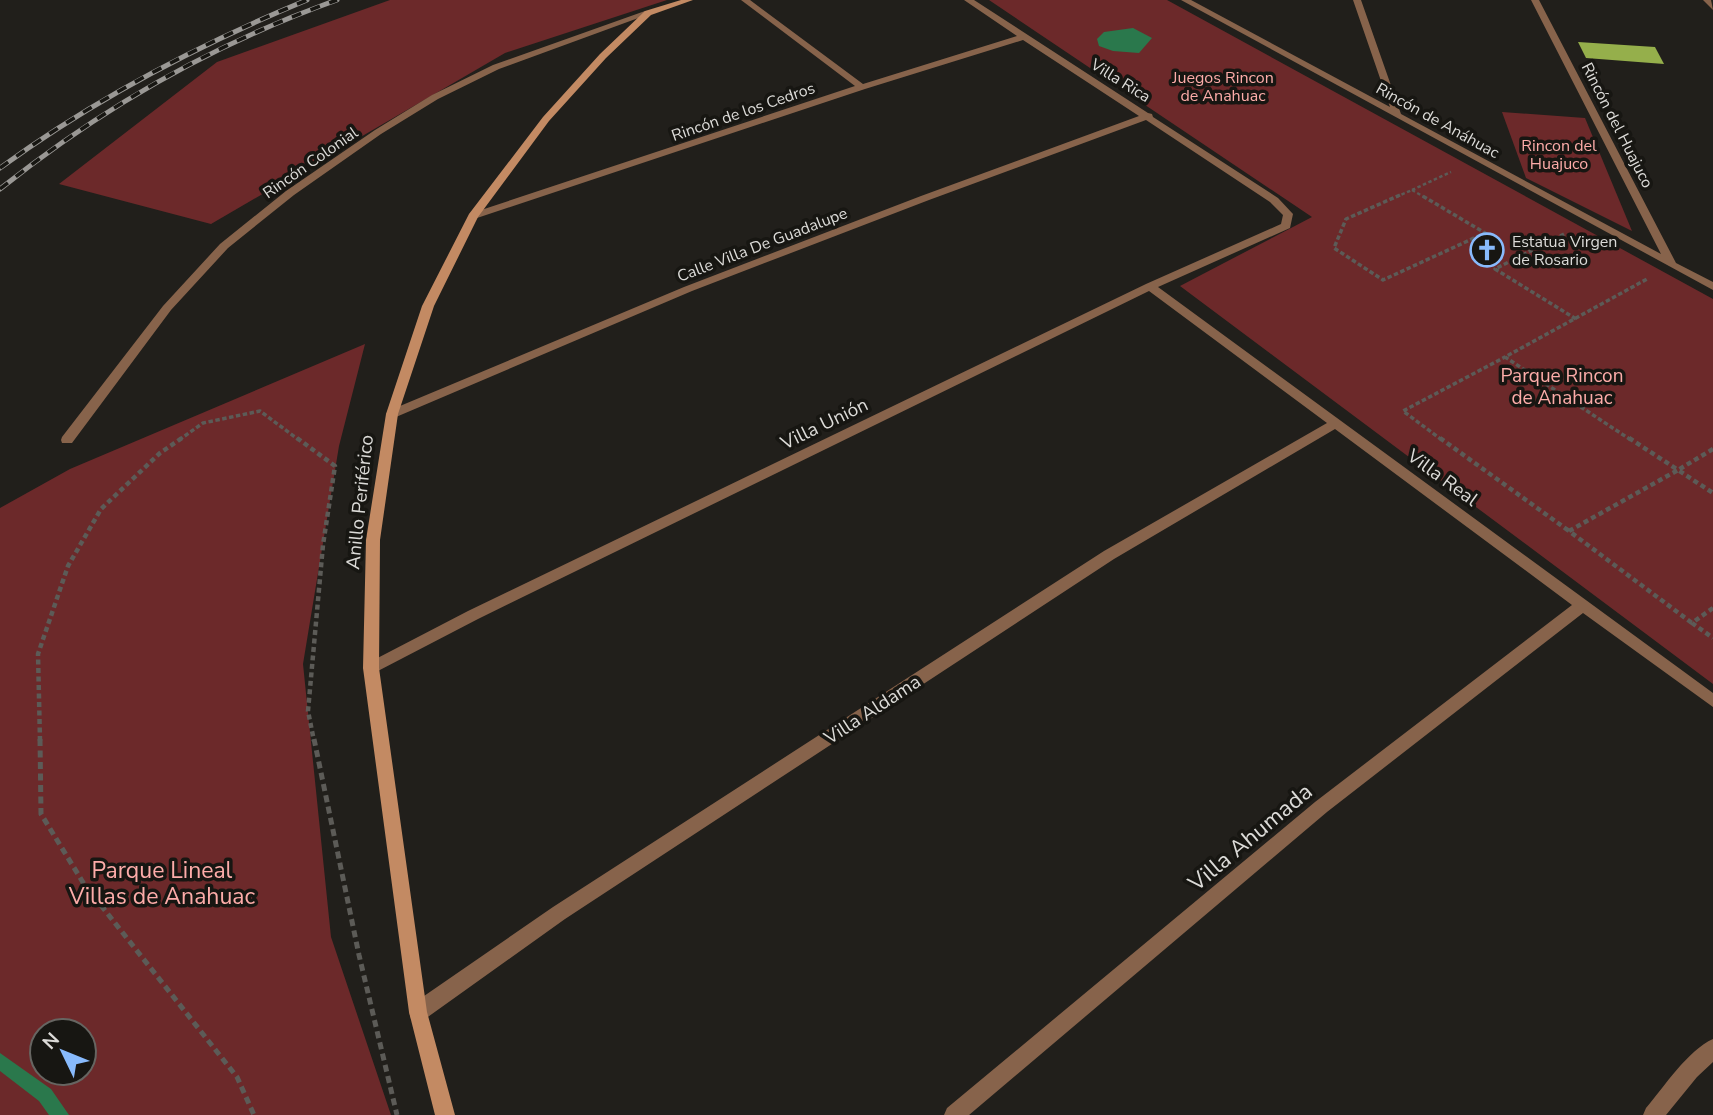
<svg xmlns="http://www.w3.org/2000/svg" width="1713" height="1115" font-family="'Nunito Sans',sans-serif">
  <rect width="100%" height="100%" fill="#211f1b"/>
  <!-- green -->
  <g fill="#6c292a" fill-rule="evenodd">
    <polygon points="390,0 667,0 505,53 211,224 59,184 217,62"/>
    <polygon points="989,0 1167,0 1713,299 1713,684 1180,286 1312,217"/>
    <polygon points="1502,112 1585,118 1632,231 1526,178"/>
    <path d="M 365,344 L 339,446 L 303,664 L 331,937 L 391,1115 L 0,1115 L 0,508 L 70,469 ZM 42,1031 L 84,1031 L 84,1073 L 42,1073 Z"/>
  </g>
  <!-- water -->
  <polygon fill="#2a784c" points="1133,28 1152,38 1139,53 1113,51 1099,46 1097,39 1104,32"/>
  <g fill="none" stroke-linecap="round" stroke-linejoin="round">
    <!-- stream -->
    <polygon fill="#2a784c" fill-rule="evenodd" points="0,1053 51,1089 69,1115 49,1115 39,1101 0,1071"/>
  </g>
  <!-- building -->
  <polygon fill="#95af4b" points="1578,42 1655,47 1664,64 1586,58"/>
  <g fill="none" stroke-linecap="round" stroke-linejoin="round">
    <!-- path-far3 -->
    <g stroke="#5c5b57" stroke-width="2.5" stroke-dasharray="3.5 2.5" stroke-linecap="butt">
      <polyline points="1412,190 1424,197"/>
      <polyline points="1412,190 1451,172"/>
      <polyline points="1396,197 1412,190"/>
    </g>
    <!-- path-far2 -->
    <g stroke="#5c5b57" stroke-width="3.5" stroke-dasharray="4.5 2.5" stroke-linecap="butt">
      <polyline points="1400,195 1346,219 1334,248 1383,280 1485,233 1421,195"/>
      <polyline points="1564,234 1495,269 1576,319"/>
      <polyline points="179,440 203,423 260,411 299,440"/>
      <polyline points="1442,440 1403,411 1505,357"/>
      <polyline points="1631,440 1505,357 1647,279"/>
    </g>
    <!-- path-far1 -->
    <g stroke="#5c5b57" stroke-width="4.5" stroke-dasharray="5 3.5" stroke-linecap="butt">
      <polyline points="297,438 335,466 323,545 308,711 314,741"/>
      <polyline points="1440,438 1569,531"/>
      <polyline points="1629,438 1678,470 1569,531 1692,623"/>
      <polyline points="1713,449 1678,470 1713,493"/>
      <polyline points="1713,608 1692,623 1713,638"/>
      <polyline points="40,741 38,654 68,566 101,509 160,453 182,438"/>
    </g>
    <!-- path -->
    <g stroke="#5c5b57" stroke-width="5" stroke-dasharray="7 4.5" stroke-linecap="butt">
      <polyline points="40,739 41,814 84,884 237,1077 254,1115"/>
      <polyline points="314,739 359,955 397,1115"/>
    </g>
    <!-- street -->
    <g fill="#87634b" fill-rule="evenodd">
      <polygon points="741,0 750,0 863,84 1017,36 964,0 974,0 1148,113 1152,114 1153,117 1278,198 1293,214 1290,228 1158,287 1713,693 1713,707 1583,613 1327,812 969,1115 944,1115 947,1108 1315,802 1572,605 1335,429 1114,559 565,919 425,1019 418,1021 411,1019 409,1012 411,1005 553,907 1104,551 1327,423 1149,291 478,619 376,672 371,674 366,672 363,668 366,664 468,611 1146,284 1281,224 1283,215 1270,202 1146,120 929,200 692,291 396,417 388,417 386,414 388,411 684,287 921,196 1139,116 1023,40 865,89 477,218 469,218 469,214 855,86"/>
      <polygon points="1181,0 1191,0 1390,107 1353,0 1361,0 1401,114 1661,254 1531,0 1539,0 1676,263 1713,282 1713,290"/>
      <polygon points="1703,0 1711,0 1713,10"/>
      <polygon points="645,11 652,13 499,69 438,99 381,134 294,195 228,248 171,310 72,443 62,443 61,440 62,437 163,306 220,244 286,191 375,130 432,95 493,65"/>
      <path d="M 1713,1039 L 1713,1062 L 1697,1077 L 1666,1115 L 1643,1115 L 1646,1108 C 1664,1087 1688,1050 1713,1039 Z"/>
    </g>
    <!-- secondary -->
    <polygon fill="#c38a63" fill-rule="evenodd" points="681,0 693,0 651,15 606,58 549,121 478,217 434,306 398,414 380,540 379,668 427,1012 455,1115 435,1115 409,1012 363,668 366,540 386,414 422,306 469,214 543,117 600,54 645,11"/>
    <defs>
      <g id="rail">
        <path d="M 0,168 C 96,98 198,45 307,0"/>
        <path d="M 0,189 C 103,107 213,44 337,0"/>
      </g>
    </defs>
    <!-- rail casing -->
    <use href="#rail" stroke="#9a9895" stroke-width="5"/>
    <!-- rail -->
    <use href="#rail" stroke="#171612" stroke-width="3.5" stroke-dasharray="10" stroke-linecap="butt"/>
  </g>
  <!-- icons -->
  <defs>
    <symbol id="church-ring" viewBox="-11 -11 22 22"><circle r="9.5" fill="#171612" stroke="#88bafc" stroke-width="1.5"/><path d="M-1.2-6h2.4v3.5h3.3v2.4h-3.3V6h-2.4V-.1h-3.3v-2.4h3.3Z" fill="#88bafc"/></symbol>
  </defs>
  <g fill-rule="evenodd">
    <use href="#church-ring" x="1468" y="231" width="38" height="38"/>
  </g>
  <g text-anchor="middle" stroke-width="7" stroke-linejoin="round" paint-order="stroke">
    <!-- far-park labels -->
    <g font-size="16" fill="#fdaca9" stroke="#171612">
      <text x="1223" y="83">Juegos Rincon<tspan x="1223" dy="18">de Anahuac</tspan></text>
      <text x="1559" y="151">Rincon del<tspan x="1559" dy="18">Huajuco</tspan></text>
    </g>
    <!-- far-street labels -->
    <g font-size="16" fill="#dcdbd8" stroke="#171612">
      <text transform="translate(1121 80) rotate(32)" y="6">Villa Rica</text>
      <text transform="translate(743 111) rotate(-19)" y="6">Rincón de los Cedros</text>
      <text transform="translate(1438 120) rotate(29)" y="6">Rincón de Anáhuac</text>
      <text transform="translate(1618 125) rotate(63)" y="6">Rincón del Huajuco</text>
      <text transform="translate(310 162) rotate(-35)" y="6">Rincón Colonial</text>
      <text transform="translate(762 244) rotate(-21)" y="6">Calle Villa De Guadalupe</text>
    </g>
    <!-- far-poi labels -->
    <g font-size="16" fill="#dcdbd8" stroke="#171612" text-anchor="start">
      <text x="1512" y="247">Estatua Virgen<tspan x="1512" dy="18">de Rosario</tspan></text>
    </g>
    <!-- park labels -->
    <g font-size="19" fill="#fdaca9" stroke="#171612">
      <text x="1562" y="382">Parque Rincon<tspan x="1562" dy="22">de Anahuac</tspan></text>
    </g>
    <!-- street labels -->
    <g font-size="19" fill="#dcdbd8" stroke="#171612">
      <text transform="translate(824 423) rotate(-26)" y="7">Villa Unión</text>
      <text transform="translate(1443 477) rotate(36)" y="7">Villa Real</text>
      <text transform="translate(359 502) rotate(-84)" y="7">Anillo Periférico</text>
      <text transform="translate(872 709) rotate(-33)" y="7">Villa Aldama</text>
    </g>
    <!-- near-street labels -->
    <g font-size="23" fill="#dcdbd8" stroke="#171612">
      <text transform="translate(1250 837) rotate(-40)" y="8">Villa Ahumada</text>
    </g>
    <!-- near-park labels -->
    <g font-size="23" fill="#fdaca9" stroke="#171612">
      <text x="162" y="878">Parque Lineal<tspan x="162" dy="26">Villas de Anahuac</tspan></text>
    </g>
  </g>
  <!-- north arrow -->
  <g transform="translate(63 1052) rotate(313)"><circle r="33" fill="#171612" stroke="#666561" stroke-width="2"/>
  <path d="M0-5L12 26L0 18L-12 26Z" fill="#88bafc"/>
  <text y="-10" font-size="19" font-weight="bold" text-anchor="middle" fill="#dcdbd8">N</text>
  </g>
</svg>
